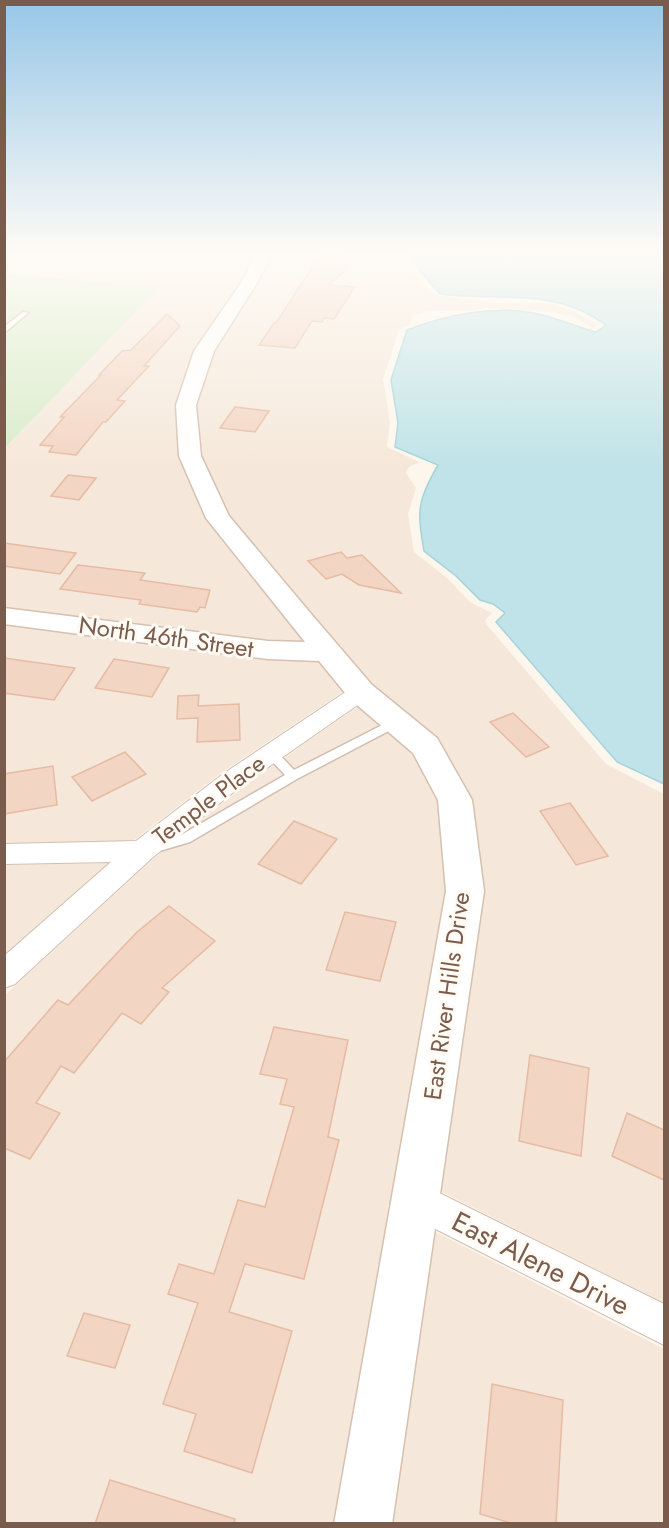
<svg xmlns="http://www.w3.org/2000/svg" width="669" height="1528" font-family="Jost,sans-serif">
  <rect width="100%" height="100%" fill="#fdf6ec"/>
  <!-- residential -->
  <g fill="#f5e8da">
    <polygon points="5,254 223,254 255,256 242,283 196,350 179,457 308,644 270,643 5,609 5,448 158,287 5,274"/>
    <polygon points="271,254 403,254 412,270 435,295 495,303 550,303 576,312 598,325 593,328 572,316 544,311 489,308 472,311 429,311 413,316 409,325 399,330 383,379 390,423 387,447 419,462 409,467 406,473 416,488 408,514 414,552 447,578 470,602 492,613 485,620 486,624 606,764 664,794 664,1303 440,1191 480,904 483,904 483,883 480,882 470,798 378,692 380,691 372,687 342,651 342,646 337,646 229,516 200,455 196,405 212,351 257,284"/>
    <polygon points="5,623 320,660 344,691 221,773 133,841 5,843"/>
    <polygon points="360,705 412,749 439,801 447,890 396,1193 387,1207 392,1209 335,1523 5,1523 4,996 154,858 244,786"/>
    <polygon points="109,863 70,899 5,956 5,865"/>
    <polygon points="434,1231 664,1349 664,1523 390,1524"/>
  </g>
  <!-- green -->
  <polygon fill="#d8ecc9" points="5,274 159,287 5,448"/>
  <!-- water -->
  <path fill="#bfe3e8" stroke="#a5d3da" stroke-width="1.5" d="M 410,254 L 664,254 L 664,784 L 617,762 L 496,622 L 505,613 L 493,604 L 480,600 L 456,576 L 424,551 C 417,511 417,501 438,465 L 395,447 L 398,423 L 391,380 L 407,330 C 445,315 493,305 534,313 C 555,317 576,327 596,332 L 606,325 C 598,320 590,314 582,311 C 540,291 485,300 440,294 L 419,270 Z"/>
  <!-- building -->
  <g fill="#f3d5c3" stroke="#e6bba3" stroke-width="1.5">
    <polygon points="325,254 347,254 347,269 329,285 355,287 334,319 324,318 322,322 312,321 295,348 259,345 274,323 276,323 315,263"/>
    <polygon points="167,314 180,326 144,366 149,366 117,400 125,401 106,422 103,422 76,455 49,452 53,446 40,445 64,417 60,417 101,375 99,375 122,351 131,350"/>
    <polygon points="235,407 269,411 255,432 220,428"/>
    <polygon points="68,475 96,478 79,500 51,496"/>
    <polygon points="4,543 76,553 60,574 4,566"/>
    <polygon points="341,552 347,558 362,555 401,593 359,585 342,574 326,579 308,561"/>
    <polygon points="78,565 145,573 140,580 210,590 205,608 200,607 197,612 139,604 141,600 60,589"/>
    <polygon points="4,658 75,668 54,700 4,693"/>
    <polygon points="114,659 169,668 152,697 95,688"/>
    <polygon points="199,695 198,706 239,704 240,740 197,742 198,718 177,719 178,696"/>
    <polygon points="513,713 549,747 526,757 490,722"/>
    <polygon points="125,752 146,774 92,801 72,777"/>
    <polygon points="53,766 57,805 4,814 4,774"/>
    <polygon points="570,803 608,856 576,865 540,811"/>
    <polygon points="294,821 337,839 301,884 258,864"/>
    <polygon points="169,906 215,941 162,988 169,992 141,1024 122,1013 74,1073 61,1066 36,1103 60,1113 30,1159 4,1148 4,1062 58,1000 68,1005 137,932"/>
    <polygon points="345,912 396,922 380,981 326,970"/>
    <polygon points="274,1027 348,1040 328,1137 339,1140 304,1279 245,1264 229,1312 292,1331 252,1473 184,1451 196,1414 163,1404 198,1303 168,1294 179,1264 214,1274 238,1200 265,1207 294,1107 280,1104 287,1079 260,1074"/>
    <polygon points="530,1055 589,1068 581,1156 519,1141"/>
    <polygon points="627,1113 664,1130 664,1180 612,1156"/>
    <polygon points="84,1313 130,1325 115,1368 67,1356"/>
    <polygon points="492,1384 563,1400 556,1524 514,1524 480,1514"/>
    <polygon points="110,1480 235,1519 234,1524 95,1524"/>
  </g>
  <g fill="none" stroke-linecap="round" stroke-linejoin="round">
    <defs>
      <g id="lane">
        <polygon points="23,312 28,313 4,333 4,327"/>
        <polygon points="396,718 402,722 400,725 297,779 190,842 156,852 151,850 149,847 151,844 181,835 285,775 267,756 265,753 267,750 275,750 294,770"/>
      </g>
      <g id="street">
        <polygon points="361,685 369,687 373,692 369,697 241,786 152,858 15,984 4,988 4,956 111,862 4,864 4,844 136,841 223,774 353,687"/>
        <polygon points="417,1182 664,1304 664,1345 404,1213 399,1200 404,1187"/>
      </g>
      <polygon id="secondary" points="256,254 272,254 257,283 214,351 196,405 201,456 229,516 312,615 372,685 437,738 472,800 484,891 392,1524 334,1524 446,891 438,800 413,753 350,699 319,661 268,659 4,624 4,608 268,641 305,642 206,518 179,456 176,405 194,351 241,283"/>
    </defs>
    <!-- lane casing -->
    <use href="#lane" stroke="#d1beb0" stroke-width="3"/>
    <!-- street casing -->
    <use href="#street" stroke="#d1beb0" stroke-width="2"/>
    <!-- secondary casing -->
    <use href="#secondary" stroke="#d6c0b0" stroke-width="3"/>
    <!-- lane -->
    <use href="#lane" fill="#fff" fill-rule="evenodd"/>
    <!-- street -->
    <use href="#street" fill="#fff" fill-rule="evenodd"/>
    <!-- secondary -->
    <use href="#secondary" fill="#fff" fill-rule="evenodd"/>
  </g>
  <!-- sky -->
  <linearGradient id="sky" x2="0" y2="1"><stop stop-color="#97c7e8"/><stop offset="0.54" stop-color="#fefbf6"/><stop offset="1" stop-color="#fefbf6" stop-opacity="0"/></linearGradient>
  <rect width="669" height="468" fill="url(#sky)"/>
  <g text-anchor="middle" stroke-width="6" stroke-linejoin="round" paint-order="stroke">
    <!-- street labels -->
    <g font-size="24" fill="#7a5c4d" stroke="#fffaf3">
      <text transform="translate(166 637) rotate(8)" y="8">North 46th Street</text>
      <text transform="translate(209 800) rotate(-37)" y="8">Temple Place</text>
      <text transform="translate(447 996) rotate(-82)" y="8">East River Hills Drive</text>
    </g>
    <!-- near-street labels -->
    <g font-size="28" fill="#7a5c4d" stroke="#fffaf3">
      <text transform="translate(541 1263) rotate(27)" y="10">East Alene Drive</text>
    </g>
  </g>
  <!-- border -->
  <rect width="669" height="1528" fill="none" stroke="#7a5c4d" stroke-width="12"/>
</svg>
